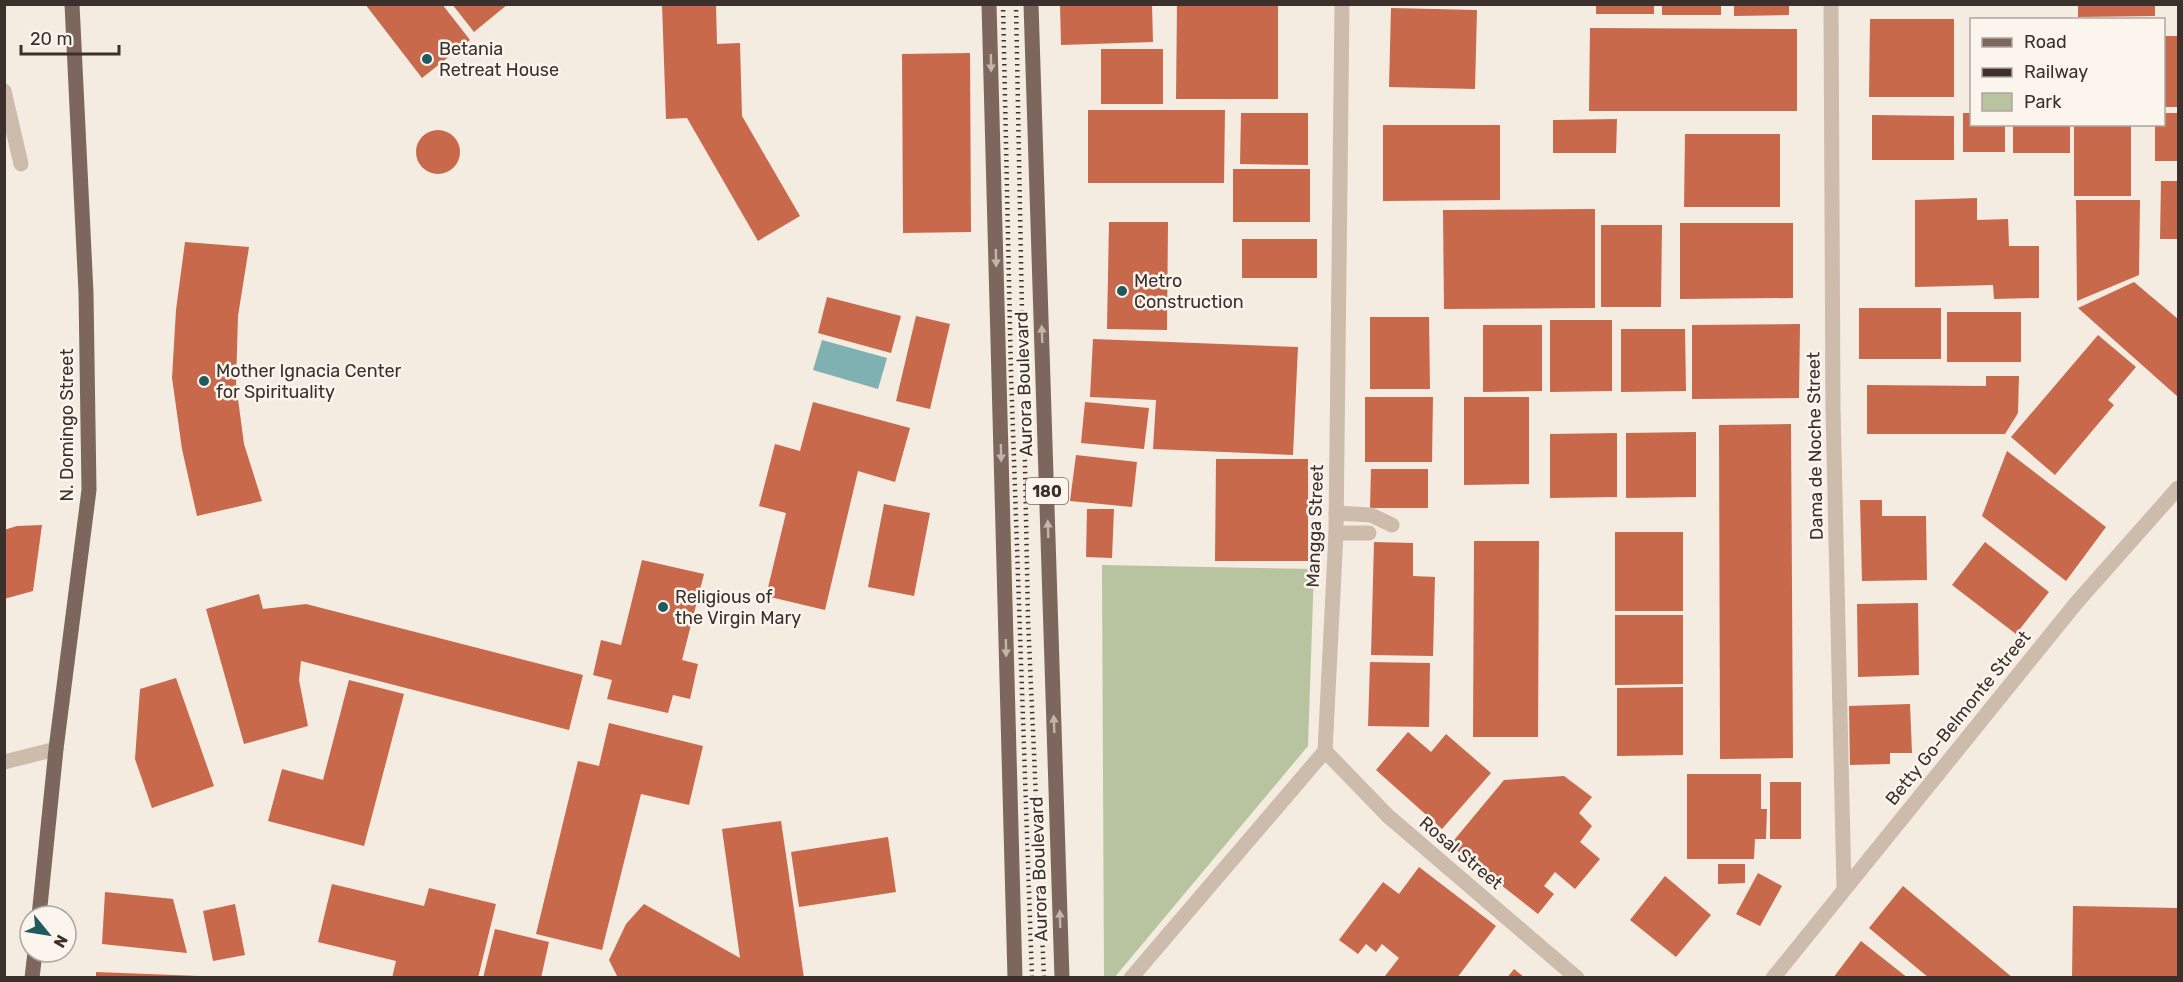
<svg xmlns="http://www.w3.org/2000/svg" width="2183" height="982" font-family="Rubik,sans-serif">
  <rect width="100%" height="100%" fill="#f4ebe1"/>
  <!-- green -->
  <polygon fill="#b8c4a0" points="1102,565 1314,569 1308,746 1114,978 1104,977"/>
  <!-- water -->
  <polygon fill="#7fb0b2" points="822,340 887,358 878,389 813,370"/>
  <!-- building -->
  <g fill="#c8694b">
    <polygon points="365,4 442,4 470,40 422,78"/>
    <polygon points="452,4 508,4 474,32"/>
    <polygon points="662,4 716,4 717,44 740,43 742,116 800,216 758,241 687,118 666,119"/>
    <polygon points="1060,4 1152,4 1153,42 1061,45"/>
    <polygon points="1177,4 1278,4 1278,99 1176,99"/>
    <rect x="1596" y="4" width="58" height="10"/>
    <rect x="1662" y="4" width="59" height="11"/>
    <polygon points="1734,4 1789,4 1789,15 1734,16"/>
    <polygon points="2078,4 2155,4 2155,16 2078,17"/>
    <polygon points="1391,8 1477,10 1475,89 1389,87"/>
    <polygon points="1870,19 1954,19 1954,97 1869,97"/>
    <polygon points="1590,28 1797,29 1797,111 1589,111"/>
    <rect x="2164" y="36" width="14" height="71"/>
    <rect x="1101" y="49" width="62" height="55"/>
    <polygon points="970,53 971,232 903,233 902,54"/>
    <polygon points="1088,110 1225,110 1224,183 1088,183"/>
    <polygon points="1241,113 1308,113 1308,165 1240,164"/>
    <polygon points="1963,113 1972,113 1972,124 2005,124 2005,152 1963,152"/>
    <polygon points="2164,113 2178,113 2178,161 2155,161 2155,124 2164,124"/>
    <polygon points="1872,115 1954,116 1954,160 1872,160"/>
    <polygon points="1617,119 1616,153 1553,153 1553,120"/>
    <rect x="2013" y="124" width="57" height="29"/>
    <rect x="2074" y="124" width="57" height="72"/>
    <polygon points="1383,125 1500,125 1500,200 1383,201"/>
    <circle cx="438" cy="152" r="22"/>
    <polygon points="1685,134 1780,134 1780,207 1684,207"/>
    <rect x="1233" y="169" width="77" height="53"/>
    <polygon points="2161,181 2178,181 2178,239 2160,239"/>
    <polygon points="1977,198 1977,220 2008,219 2009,246 2039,246 2039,298 1994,299 1993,285 1915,287 1915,200"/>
    <polygon points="2076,200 2140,200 2139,275 2077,301"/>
    <polygon points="1595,209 1595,308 1444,309 1443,210"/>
    <polygon points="1109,222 1168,222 1167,330 1107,329"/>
    <polygon points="1680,223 1793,223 1793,298 1680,299"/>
    <polygon points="1601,225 1662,225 1661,307 1601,307"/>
    <rect x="1242" y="239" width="75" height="39"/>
    <polygon points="185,242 249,247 238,316 236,384 244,444 262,501 197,516 182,449 172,378 176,310"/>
    <polygon points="2134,282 2178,319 2178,397 2078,308"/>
    <polygon points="827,297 901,316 891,353 818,333"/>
    <rect x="1859" y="308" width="82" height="51"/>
    <rect x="1947" y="312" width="74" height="50"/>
    <polygon points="916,316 950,324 930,409 896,401"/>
    <polygon points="1370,317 1429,317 1430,389 1370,389"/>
    <polygon points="1550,320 1612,320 1612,391 1550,392"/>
    <polygon points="1800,324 1799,398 1692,399 1692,325"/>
    <polygon points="1483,325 1542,325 1542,391 1483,392"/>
    <polygon points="1621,329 1685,329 1686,391 1621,392"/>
    <polygon points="2098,335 2136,367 2108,400 2114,405 2055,475 2011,437"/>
    <polygon points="1093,339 1298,347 1293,455 1153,449 1156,400 1090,397"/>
    <polygon points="1986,376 2019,376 2018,413 2005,434 1867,434 1867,385 1986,386"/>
    <polygon points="1365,397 1433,397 1432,462 1365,462"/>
    <polygon points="1464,397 1529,397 1529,484 1464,485"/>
    <polygon points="813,402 910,428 895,482 858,471 825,610 766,596 786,513 759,506 775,444 800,451"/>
    <polygon points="1085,402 1149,408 1144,449 1081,443"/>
    <polygon points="1791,424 1793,758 1720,759 1719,425"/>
    <polygon points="1696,432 1696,497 1626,498 1626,433"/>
    <polygon points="1617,433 1617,497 1550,498 1550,434"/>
    <polygon points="2007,451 2106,527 2066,581 1982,516"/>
    <polygon points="1076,455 1137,462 1132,507 1070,501"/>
    <polygon points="1216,459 1308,459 1308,561 1215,561"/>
    <polygon points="1371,469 1428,469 1428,508 1370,508"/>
    <polygon points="1860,500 1882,500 1882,516 1926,516 1927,580 1862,581"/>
    <polygon points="884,504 930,513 914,596 868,587"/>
    <polygon points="1087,509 1114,509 1112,558 1086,557"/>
    <polygon points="42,525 33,591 4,599 4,530 17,526"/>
    <rect x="1615" y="532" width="68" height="79"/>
    <polygon points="1474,541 1539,541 1538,737 1473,737"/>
    <polygon points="1374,542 1413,543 1413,576 1435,577 1433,656 1371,655"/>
    <polygon points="1985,542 2049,592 2016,634 1952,585"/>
    <polygon points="642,560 704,574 682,660 698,664 690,699 673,695 668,713 607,699 612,680 593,675 601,640 621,645"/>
    <polygon points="259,594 263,609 306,604 583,675 569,730 301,661 299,680 308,726 244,744 206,609"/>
    <polygon points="1918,603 1919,675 1858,677 1857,604"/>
    <polygon points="1615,615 1683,615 1683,684 1615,685"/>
    <polygon points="1370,662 1430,663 1429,727 1368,726"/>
    <polygon points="176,678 214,786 152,808 135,759 140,689"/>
    <polygon points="349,680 404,694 364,846 268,821 282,769 323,780"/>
    <polygon points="1683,687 1683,755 1617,756 1617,688"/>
    <polygon points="1910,704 1912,753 1890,753 1890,764 1850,765 1849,706"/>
    <polygon points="609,723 703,746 689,805 641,794 602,950 536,934 578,761 599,766"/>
    <polygon points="1408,732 1431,752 1446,734 1491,773 1442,829 1376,770"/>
    <polygon points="1687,774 1761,774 1761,809 1767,809 1766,839 1755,839 1754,859 1687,859"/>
    <polygon points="1564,776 1592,797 1579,813 1592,826 1580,842 1600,859 1575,889 1555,872 1544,886 1554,894 1538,914 1450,845 1504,780"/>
    <rect x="1770" y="782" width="31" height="57"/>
    <polygon points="781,821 804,978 618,978 609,960 626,924 644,904 740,958 722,829"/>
    <polygon points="888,837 896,892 799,907 791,852"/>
    <polygon points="1718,864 1745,864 1745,883 1718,884"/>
    <polygon points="1419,867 1496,926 1457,978 1387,978 1385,976 1399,958 1382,944 1376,952 1366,944 1358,954 1339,940 1383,882 1399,894"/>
    <polygon points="1758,873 1782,886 1760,926 1736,914"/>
    <polygon points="1665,876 1711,915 1676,957 1630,920"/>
    <polygon points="332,884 424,906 429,888 496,904 478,978 392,978 396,961 318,942"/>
    <polygon points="1903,886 1940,917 2013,978 1929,978 1869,928"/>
    <polygon points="105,892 173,899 187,953 102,944"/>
    <polygon points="235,904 245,955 213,961 203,911"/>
    <polygon points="2073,906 2178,908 2178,978 2072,978"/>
    <polygon points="495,929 549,942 541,978 483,978"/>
    <polygon points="1861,941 1899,971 1908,978 1833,978"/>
    <polygon points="1514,969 1525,978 1507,978"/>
    <polygon points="96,972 199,976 199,978 96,978"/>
  </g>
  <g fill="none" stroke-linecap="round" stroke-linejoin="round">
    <!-- minor -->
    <g stroke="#cdbbac" stroke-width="15">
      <polyline points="1831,4 1833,408 1844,888"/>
      <polyline points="4,91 21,164"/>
      <polyline points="1336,513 1371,515 1392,525"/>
      <polyline points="1336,533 1369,533"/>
      <polyline points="1325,751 1388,816 1577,978"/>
      <polyline points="4,762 56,749"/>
      <polyline points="1131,978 1325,751 1336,533 1342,4"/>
      <polyline points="1773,978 2077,602 2178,488"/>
    </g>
    <!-- major -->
    <g stroke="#7d675c" stroke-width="15">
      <polyline points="989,4 1015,978"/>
      <polyline points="1031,4 1062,978"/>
      <polyline points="39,916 56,749 89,490 86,293 72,4"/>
      <polyline points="32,978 35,952"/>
    </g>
    <!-- rail -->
    <g stroke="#3b302b" stroke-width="4.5" stroke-dasharray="1.5 4.5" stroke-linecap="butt">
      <polyline points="1003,4 1011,374 1032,978"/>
      <polyline points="1016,4 1028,619 1044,978"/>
    </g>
  </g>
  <!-- one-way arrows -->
  <defs><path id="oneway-solid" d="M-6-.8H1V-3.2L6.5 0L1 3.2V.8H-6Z" transform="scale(1.5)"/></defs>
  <g fill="#c2b5ac">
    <use href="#oneway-solid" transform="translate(991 63) rotate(89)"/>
    <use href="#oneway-solid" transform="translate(996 258) rotate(89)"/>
    <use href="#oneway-solid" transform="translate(1042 334) rotate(-92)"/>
    <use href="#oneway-solid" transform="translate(1001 453) rotate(89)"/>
    <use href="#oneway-solid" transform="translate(1048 529) rotate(-92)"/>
    <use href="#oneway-solid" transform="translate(1006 648) rotate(89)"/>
    <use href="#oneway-solid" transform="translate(1054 724) rotate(-92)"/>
    <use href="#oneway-solid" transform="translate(1060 919) rotate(-92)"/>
  </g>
  <!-- markers -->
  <g fill="#1f5a5e" stroke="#fbf5ee" stroke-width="2">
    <circle cx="427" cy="59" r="6"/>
    <circle cx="1122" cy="291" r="6"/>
    <circle cx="204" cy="381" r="6"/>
    <circle cx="663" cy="607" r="6"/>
  </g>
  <g text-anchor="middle" stroke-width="5" stroke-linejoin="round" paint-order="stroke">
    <!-- shield labels -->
    <rect fill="#fbf5ee" stroke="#756b66" stroke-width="1.5" x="1026" y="478" width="42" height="26" rx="4.5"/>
    <g font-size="16" font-weight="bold" fill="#3b302b">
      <text x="1047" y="497">180</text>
    </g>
    <!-- poi labels -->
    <g font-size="18" fill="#3b302b" stroke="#fbf5ee" text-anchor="start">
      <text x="439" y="55">Betania<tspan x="439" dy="21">Retreat House</tspan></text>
      <text x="1134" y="287">Metro<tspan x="1134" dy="21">Construction</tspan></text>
      <text x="216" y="377">Mother Ignacia Center<tspan x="216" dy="21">for Spirituality</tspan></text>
      <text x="675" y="603">Religious of<tspan x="675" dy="21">the Virgin Mary</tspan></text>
    </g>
    <!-- street labels -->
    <g font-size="18" fill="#3b302b" stroke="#fbf5ee">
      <text transform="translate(1024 384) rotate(-92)" y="6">Aurora Boulevard</text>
      <text transform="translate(67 425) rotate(-90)" y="6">N. Domingo Street</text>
      <text transform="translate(1815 446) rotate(-91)" y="6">Dama de Noche Street</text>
      <text transform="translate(1315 526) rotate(-88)" y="6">Mangga Street</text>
      <text transform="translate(1958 718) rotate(-51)" y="6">Betty Go-Belmonte Street</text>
      <text transform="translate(1461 853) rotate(40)" y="6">Rosal Street</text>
      <text transform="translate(1039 869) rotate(-92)" y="6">Aurora Boulevard</text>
    </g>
  </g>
  <!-- border -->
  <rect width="2183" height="982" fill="none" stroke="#3b302b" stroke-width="12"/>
  <!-- legend -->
  <rect x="1970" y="18" width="195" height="108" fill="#fbf5ee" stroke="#aea6a0" stroke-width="1.5"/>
  <rect x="1982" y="38" width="30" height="9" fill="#7d675c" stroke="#aea6a0" stroke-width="1.5"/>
  <text x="2024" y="48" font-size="18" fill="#3b302b">Road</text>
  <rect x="1982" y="68" width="30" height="9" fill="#3b302b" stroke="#aea6a0" stroke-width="1.5"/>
  <text x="2024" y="78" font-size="18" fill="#3b302b">Railway</text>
  <rect x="1982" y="93" width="30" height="18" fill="#b8c4a0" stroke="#aea6a0" stroke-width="1.5"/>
  <text x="2024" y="108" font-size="18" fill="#3b302b">Park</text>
  <!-- north arrow -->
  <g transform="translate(48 934) rotate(120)"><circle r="28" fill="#fbf5ee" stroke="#aea6a0" stroke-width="1.5"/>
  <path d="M0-4.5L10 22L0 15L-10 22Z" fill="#1f5a5e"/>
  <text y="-9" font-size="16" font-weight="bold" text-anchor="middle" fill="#3b302b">N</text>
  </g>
  <!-- scale -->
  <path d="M21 45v9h98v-9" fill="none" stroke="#3b302b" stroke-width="3"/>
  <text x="30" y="45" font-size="18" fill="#3b302b" stroke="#fbf5ee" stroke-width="4.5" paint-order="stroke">20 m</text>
</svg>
